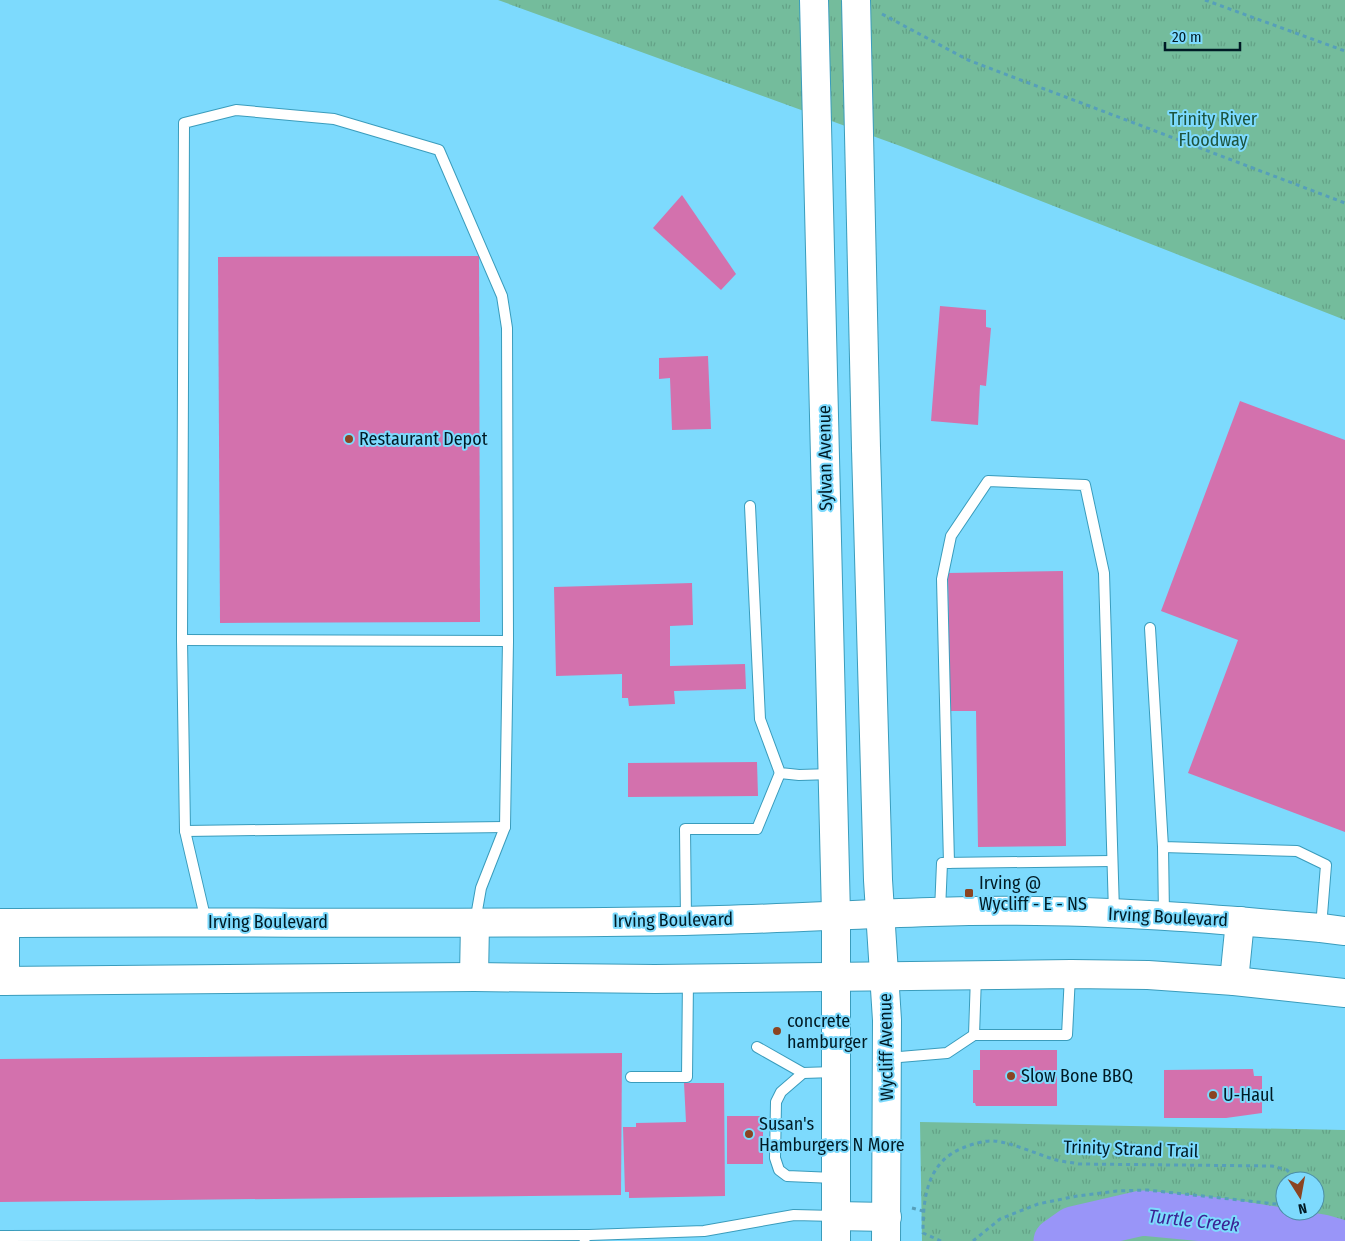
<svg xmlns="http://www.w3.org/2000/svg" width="1345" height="1241" font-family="'Fira Sans Condensed',sans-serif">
  <defs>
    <pattern id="park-tufts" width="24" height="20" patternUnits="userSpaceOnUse" patternTransform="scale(1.25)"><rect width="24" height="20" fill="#74bc9c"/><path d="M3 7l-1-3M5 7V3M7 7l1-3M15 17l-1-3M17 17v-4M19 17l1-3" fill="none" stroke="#63a186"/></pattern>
  </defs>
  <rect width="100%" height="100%" fill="#7ddafd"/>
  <!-- park -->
  <g fill="url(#park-tufts)" fill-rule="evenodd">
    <polygon points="498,0 1345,0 1345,320 903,147"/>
    <path d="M 920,1122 L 1345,1130 L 1345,1241 L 922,1241 ZM 1285,1181 L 1315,1181 L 1315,1211 L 1285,1211 Z"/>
  </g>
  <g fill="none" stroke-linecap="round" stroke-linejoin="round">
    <!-- river -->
    <polyline stroke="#9995f8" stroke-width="45" points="1056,1241 1073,1229 1142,1213 1225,1221 1322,1237 1336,1241"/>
  </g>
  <!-- building -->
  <g fill="#d371ad">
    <polygon points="682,195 736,274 721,290 653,228"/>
    <polygon points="479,256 480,622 220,623 218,257"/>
    <polygon points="940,306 986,310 986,327 991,328 986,386 980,385 978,425 931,421"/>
    <polygon points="708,356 711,429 672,430 670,378 659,379 659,358"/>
    <polygon points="1240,401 1345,440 1345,832 1188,773 1238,640 1161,611"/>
    <polygon points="1063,571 1066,846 978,847 976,711 950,711 948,573"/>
    <polygon points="692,583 693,625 670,626 670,666 745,664 746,689 674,691 675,704 629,706 628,698 622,698 622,674 556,676 554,587"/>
    <polygon points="757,762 758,796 628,797 628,763"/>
    <polygon points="980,1050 1057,1050 1057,1106 976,1106 975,1103 973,1103 973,1070 980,1070"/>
    <polygon points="622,1053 621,1195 0,1202 0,1059"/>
    <polygon points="1253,1069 1254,1076 1262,1076 1262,1113 1226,1118 1164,1118 1164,1070"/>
    <polygon points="684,1083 724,1083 725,1196 629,1198 629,1192 625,1192 623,1127 636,1127 636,1123 686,1122"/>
    <rect x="727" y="1116" width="36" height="48"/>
  </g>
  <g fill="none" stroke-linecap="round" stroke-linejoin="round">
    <defs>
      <g id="service">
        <polyline points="750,506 760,719 780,773 799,775 832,774"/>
        <polyline points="1150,628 1163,847 1297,851 1326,865 1321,927"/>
        <polyline points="182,640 508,641"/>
        <polyline points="185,831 505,827"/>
        <polyline points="1163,847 1164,915"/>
        <polyline points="949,863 942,579 951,536 988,481 1085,485 1104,573 1114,912"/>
        <polyline points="940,911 942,863 1112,861"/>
        <polyline points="686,920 685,829 757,829 780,773"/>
        <polyline points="206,921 185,831 182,640 184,123 236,110 334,119 439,150 502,296 507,328 508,641 505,827 481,888 475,922"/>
        <polyline points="976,976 974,1035 1067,1035 1070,975"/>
        <polyline points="757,1047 803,1073 834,1072"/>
        <polyline points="888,1058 947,1053 974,1035"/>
        <polyline points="803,1073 781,1092 776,1102 775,1158 779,1170 787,1176 834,1178"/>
        <polyline points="631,1077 687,1077 688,979"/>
        <polyline points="0,1236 589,1235"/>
        <polyline points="584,1238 589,1235 704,1231 794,1215 835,1216"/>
      </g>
      <g id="secondary">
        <polyline points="814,0 836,915 836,1241"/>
        <polyline points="866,448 878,880 887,1020 886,1241"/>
        <path d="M 0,923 C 228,921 456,925 684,921 C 802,919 919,909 1036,911 C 1132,912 1226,920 1321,928 L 1345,931"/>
        <polyline points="5,923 5,981"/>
        <polyline points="474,977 475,923"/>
        <polyline points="0,981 474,977 655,979 1071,974 1148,975 1234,981 1345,993"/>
        <polyline points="1234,981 1240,921"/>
        <polyline points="836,1216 887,1217"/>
      </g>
    </defs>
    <!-- service casing -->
    <use href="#service" stroke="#3a9cbc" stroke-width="12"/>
    <!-- secondary casing -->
    <use href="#secondary" stroke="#3a9cbc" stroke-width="30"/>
    <!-- path -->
    <g stroke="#569fba" stroke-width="3" stroke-dasharray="4 4" stroke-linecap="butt">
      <polyline points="1205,0 1345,51"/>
      <polyline points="882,14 968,60 1345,203"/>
      <polyline points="912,1208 923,1211"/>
      <path d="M 941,1241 L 923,1233 C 923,1197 927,1161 965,1147 C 973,1144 985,1140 994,1141 C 1010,1142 1037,1154 1053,1159 C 1061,1162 1070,1162 1079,1164 L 1272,1166 L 1287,1170 L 1297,1181"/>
      <polyline points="973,1241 1000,1219 1038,1204 1077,1196 1117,1191 1147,1190 1285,1205"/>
    </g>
    <!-- service -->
    <use href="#service" stroke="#fff" stroke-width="10"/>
    <!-- secondary -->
    <use href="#secondary" stroke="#fff" stroke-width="28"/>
    <defs>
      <polyline id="secondary-bridge" points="856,0 866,448"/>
    </defs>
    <!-- secondary-bridge casing -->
    <use href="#secondary-bridge" stroke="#3a9cbc" stroke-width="30" stroke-linecap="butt"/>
    <!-- secondary-bridge -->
    <use href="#secondary-bridge" stroke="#fff" stroke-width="28"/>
  </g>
  <!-- markers -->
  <g fill="#8b4422" stroke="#7ddafd" stroke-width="2">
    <circle cx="349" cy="439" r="5"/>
    <rect x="964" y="888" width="10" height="10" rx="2.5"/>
    <circle cx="777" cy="1031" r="5"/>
    <circle cx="1011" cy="1076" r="5"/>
    <circle cx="1213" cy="1095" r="5"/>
    <circle cx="749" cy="1134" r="5"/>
  </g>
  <g text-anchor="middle" stroke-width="4" stroke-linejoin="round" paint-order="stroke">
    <!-- park labels -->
    <g font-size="18" fill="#1d543e" stroke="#7ddafd">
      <text x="1213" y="125">Trinity River<tspan x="1213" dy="21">Floodway</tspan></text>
    </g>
    <!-- poi labels -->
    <g font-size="18" fill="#001b25" stroke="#7ddafd" text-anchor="start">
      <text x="359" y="445">Restaurant Depot</text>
      <text x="979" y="889">Irving @<tspan x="979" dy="21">Wycliff - E - NS</tspan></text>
      <text x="787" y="1027">concrete<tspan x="787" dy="21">hamburger</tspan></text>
      <text x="1021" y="1082">Slow Bone BBQ</text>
      <text x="1223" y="1101">U-Haul</text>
      <text x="759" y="1130">Susan's<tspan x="759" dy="21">Hamburgers N More</tspan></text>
    </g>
    <!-- street labels -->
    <g font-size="18" fill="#001b25" stroke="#7ddafd">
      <text transform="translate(825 458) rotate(-91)" y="6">Sylvan Avenue</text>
      <text transform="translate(1168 917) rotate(3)" y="6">Irving Boulevard</text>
      <text transform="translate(673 920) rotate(-1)" y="6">Irving Boulevard</text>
      <text x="268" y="928">Irving Boulevard</text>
      <text transform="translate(886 1047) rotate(-91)" y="6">Wycliff Avenue</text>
      <text transform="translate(1131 1149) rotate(2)" y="6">Trinity Strand Trail</text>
    </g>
    <!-- water labels -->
    <g font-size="19" font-style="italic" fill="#3b2394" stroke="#7ddafd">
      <text transform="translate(1194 1220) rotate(6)" y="7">Turtle Creek</text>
    </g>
  </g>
  <!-- north arrow -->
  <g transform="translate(1300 1196) rotate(169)"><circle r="24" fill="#7ddafd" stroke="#4b8ea7"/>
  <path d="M0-4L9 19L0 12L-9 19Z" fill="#8b4422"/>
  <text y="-8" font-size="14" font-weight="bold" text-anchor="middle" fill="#001b25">N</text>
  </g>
  <!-- scale -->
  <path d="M1165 42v8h75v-8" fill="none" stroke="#001b25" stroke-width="2.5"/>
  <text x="1172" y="42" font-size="15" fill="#001b25" stroke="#7ddafd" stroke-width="4" paint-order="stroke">20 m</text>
</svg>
